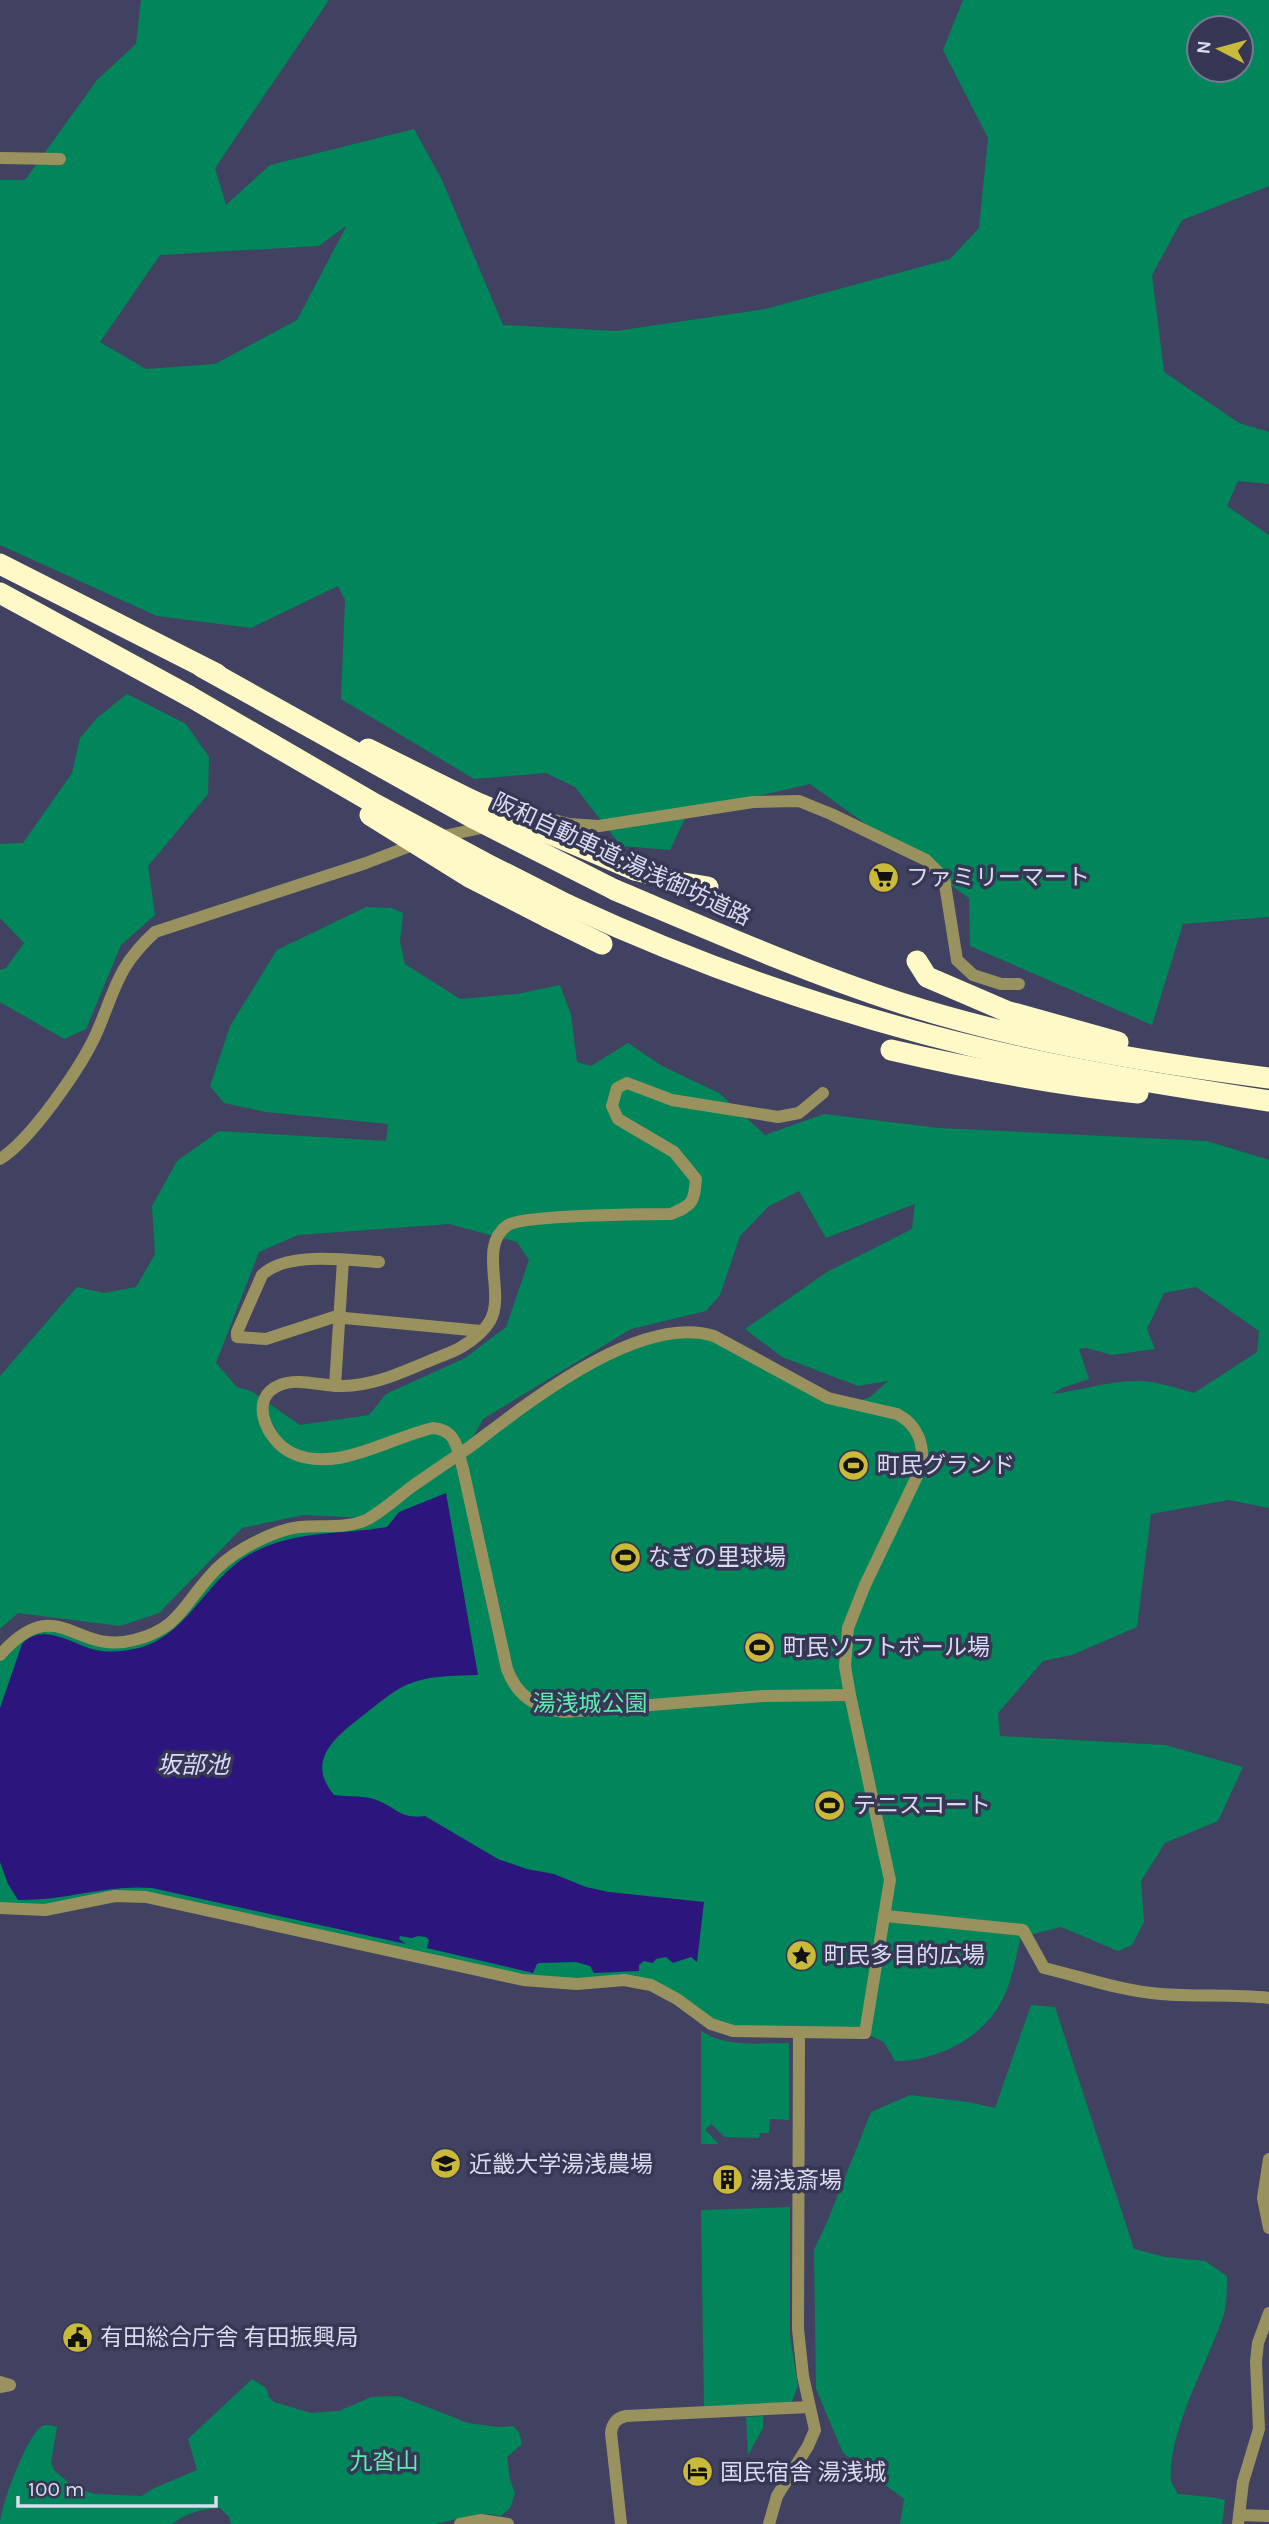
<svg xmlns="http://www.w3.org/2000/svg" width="1269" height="2524" font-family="Karla,'Noto Sans JP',sans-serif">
  <rect width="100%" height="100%" fill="#414261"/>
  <!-- green -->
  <g fill="#00865a" fill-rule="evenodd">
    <path d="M 141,0 L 329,0 L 215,168 L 226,205 L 270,165 L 414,129 L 442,180 L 503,325 L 616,331 L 765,309 L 950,259 L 979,228 L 988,138 L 943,50 L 963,0 L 1269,0 L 1269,186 L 1182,220 L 1152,275 L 1164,372 L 1239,423 L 1269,432 L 1269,484 L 1238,481 L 1227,506 L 1269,535 L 1269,917 L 1183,924 L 1152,1025 L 970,946 L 969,898 L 810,784 L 688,812 L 670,850 L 621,846 L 575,787 L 546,773 L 474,779 L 341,699 L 345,600 L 338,586 L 251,628 L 157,616 L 0,545 L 0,180 L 25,180 L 97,80 L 136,44 ZM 1199,28 L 1241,28 L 1241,70 L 1199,70 ZM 347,225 L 297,320 L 215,364 L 146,369 L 100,342 L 160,255 L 319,246 Z"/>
    <polygon points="127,694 186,724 209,757 208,794 148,866 155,915 121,945 86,1029 64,1039 0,1002 0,970 6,968 24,943 0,918 0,844 23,843 72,773 80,738 98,717"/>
    <path d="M 366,907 L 392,908 L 403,913 L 400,942 L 405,964 L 460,999 L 517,994 L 560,985 L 571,1015 L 577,1062 L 591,1066 L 628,1043 L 662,1066 L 719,1093 L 765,1135 L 824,1114 L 939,1128 L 1207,1141 L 1269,1160 L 1269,1508 L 1229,1500 L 1151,1514 L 1137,1627 L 1072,1655 L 1043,1661 L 998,1713 L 1000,1736 L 1165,1745 L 1243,1767 L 1218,1821 L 1165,1843 L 1141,1881 L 1144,1922 L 1132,1945 L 1118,1951 L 1061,1927 L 1021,1937 C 1015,1959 1012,1984 1000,2004 C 981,2039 934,2062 895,2061 L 884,2042 L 865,2033 L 733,2031 L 651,1985 L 550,1983 L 146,1897 L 66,1906 L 0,1908 L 0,1655 L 33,1628 L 94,1640 L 157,1631 L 207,1579 L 255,1542 L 368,1518 L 303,1515 L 242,1528 L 159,1613 L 120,1626 L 18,1613 L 0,1629 L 0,1376 L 77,1287 L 104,1293 L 136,1287 L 155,1254 L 152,1206 L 177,1161 L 219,1131 L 386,1141 L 388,1124 L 266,1112 L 224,1103 L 210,1086 L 230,1026 L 277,950 ZM 799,1191 L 826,1238 L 915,1204 L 912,1229 L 827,1272 L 745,1329 L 782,1357 L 858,1386 L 888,1381 L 870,1397 L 857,1402 L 817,1392 L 696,1332 L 615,1352 L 468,1447 L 483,1419 L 631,1329 L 706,1311 L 720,1295 L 740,1236 L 769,1206 ZM 449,1224 L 517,1242 L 529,1260 L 506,1327 L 465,1358 L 386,1394 L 369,1415 L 300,1425 L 251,1391 L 237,1387 L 216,1363 L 259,1252 L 298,1235 ZM 1196,1287 L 1259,1331 L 1257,1352 L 1194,1393 C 1177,1388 1158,1382 1140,1381 C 1110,1380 1080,1391 1051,1394 L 1062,1388 L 1089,1379 L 1079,1349 L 1087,1348 L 1112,1355 L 1155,1349 L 1147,1329 L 1164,1293 Z"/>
    <path d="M 1031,2005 L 1055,2007 L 1134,2249 L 1165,2257 L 1205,2261 L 1227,2276 C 1227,2288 1227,2302 1224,2314 C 1209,2360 1167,2433 1171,2480 C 1172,2485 1176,2490 1178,2494 L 1211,2497 L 1225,2500 L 1222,2524 L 900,2524 L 904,2499 L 843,2453 L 816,2389 L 814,2250 L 828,2220 L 871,2112 L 910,2095 L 968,2102 L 995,2108 Z"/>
    <path d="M 701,2031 C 727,2048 760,2043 789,2043 L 789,2120 L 770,2119 L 769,2133 L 760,2133 L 759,2138 L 725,2137 L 711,2124 L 705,2130 L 719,2144 L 701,2144 Z"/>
    <polygon points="790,2207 790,2336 798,2386 791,2404 704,2406 701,2210"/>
    <path d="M 252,2379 L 266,2388 L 269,2397 L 274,2402 L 311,2413 L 339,2411 L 371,2397 L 399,2396 L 468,2423 L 498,2427 L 513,2426 L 519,2432 L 522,2444 L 507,2457 L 510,2480 L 515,2493 L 510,2508 L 501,2516 L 487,2514 L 475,2515 L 435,2524 L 231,2524 L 229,2517 L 220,2508 C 201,2509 187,2513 172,2524 L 0,2524 C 1,2505 26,2438 41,2427 C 47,2423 52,2426 57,2427 L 51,2462 L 54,2470 L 75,2488 L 95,2494 L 142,2496 L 152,2489 L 197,2470 L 188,2439 Z"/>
    <polygon points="763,2416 763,2428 748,2455 746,2417"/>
  </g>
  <!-- water -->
  <path fill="#2c167d" d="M 446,1493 L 478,1675 C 457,1676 435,1675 414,1682 C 396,1688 380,1702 365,1714 C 338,1735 304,1759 334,1795 C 348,1797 366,1795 379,1801 C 396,1808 403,1820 425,1816 L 498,1859 L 527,1869 L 554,1874 L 586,1887 L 609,1892 L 704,1902 L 697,1962 L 691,1957 L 673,1963 L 666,1957 L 656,1959 L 653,1963 L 644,1961 L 639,1965 L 639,1971 L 594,1973 L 590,1966 L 576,1962 L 540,1963 L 537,1964 L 533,1973 L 427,1948 L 429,1940 L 426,1937 L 418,1936 L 412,1938 L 400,1936 L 399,1939 L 406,1944 L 152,1888 C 107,1884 64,1901 18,1900 L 8,1884 L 0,1862 L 0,1708 L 22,1644 C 43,1621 73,1645 96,1650 C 110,1653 126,1651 139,1648 C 190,1634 207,1577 252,1553 C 294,1530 341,1535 387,1527 L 399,1512 Z"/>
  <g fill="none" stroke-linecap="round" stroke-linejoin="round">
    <!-- minor -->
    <g stroke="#99925e" stroke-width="12">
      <polyline points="0,158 60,159"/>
      <polyline points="521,820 539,816 569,824 599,826 753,802 799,801 831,814 926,860 944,878 957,960 973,975 1001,984 1019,984"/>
      <polyline points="439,837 486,827"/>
      <path d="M 823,1093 L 799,1113 L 778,1117 L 672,1100 L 627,1083 L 617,1088 L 612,1106 L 618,1119 L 674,1152 L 696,1179 C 694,1202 693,1205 671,1214 C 646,1214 524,1215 508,1225 C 477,1246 506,1293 490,1321 C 484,1331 473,1340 463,1346 C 454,1352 443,1355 434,1359 C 404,1371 375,1386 343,1386 C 324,1387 298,1377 280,1385 C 247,1398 267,1440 290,1452 C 335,1475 388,1438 433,1428 C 457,1430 457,1449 463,1469 L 507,1669 C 517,1696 536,1708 564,1712 L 763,1696 L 850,1695"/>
      <path d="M 0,1159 C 31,1140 82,1066 97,1032 C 116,988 117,967 155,932 L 366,863 L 418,843"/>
      <path d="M 379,1262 C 348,1260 286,1251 262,1275 L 237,1332 L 237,1337 L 266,1339 L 334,1317 L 481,1331"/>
      <polyline points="335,1386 343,1260"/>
      <path d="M 0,1655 C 58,1590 74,1656 134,1640 C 178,1629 183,1606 209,1577 C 219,1565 232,1555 246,1547 C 262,1538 281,1529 300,1527 C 321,1525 349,1529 368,1519 C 384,1510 399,1496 414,1485 C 433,1472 452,1459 471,1446 C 528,1403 639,1313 714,1336 L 828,1398 L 897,1414 C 918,1425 925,1445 921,1468 L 865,1585 L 848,1628 L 845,1666 L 850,1695 L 890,1880 L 865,2033 L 733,2031 L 711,2024 L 677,1999 L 651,1985 L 624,1980 L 577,1984 L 523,1980 L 146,1897 L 115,1896 L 45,1910 L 0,1908"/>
      <path d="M 886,1916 L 1023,1930 L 1044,1968 C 1082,1977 1121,1991 1161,1994 C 1197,1997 1233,1994 1269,1998"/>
      <polyline points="1269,2159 1263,2198 1269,2228"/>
      <polyline points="0,2382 10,2385 0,2387"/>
      <polyline points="1239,2515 1269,2516"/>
      <polyline points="460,2524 481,2520 508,2524"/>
      <path d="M 621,2524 L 611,2433 C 612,2424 616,2418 626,2416 L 809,2407"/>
      <polyline points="769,2524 777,2496 808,2446 815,2430 803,2376 798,2329 799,2033"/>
      <polyline points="1238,2524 1243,2482 1259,2429 1256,2362 1258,2343 1269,2313"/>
    </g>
    <!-- highway -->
    <g stroke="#fef9c7" stroke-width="21">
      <polyline points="0,564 217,674"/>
      <polyline points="0,593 189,696"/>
      <polyline points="368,749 473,801"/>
      <polyline points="635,870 678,882 708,887"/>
      <path d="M 615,890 C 710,930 803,971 901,1003 C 1020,1041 1145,1062 1269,1078"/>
      <path d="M 568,905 C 710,971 866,1023 1019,1057 C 1102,1075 1185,1088 1269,1101"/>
      <polyline points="547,917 602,944"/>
      <polyline points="917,961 927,977 1006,1011 1118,1042"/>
      <path d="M 891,1050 C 973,1069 1054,1085 1138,1093"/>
    </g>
    <!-- highway-bridge -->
    <g stroke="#fef9c7" stroke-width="21">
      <polyline points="202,667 475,819 615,890"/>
      <polyline points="189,696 375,804 485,863 568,905"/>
      <polyline points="473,801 635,870"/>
      <polyline points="370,815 471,878 547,917"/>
    </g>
  </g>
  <!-- icons -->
  <defs>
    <symbol id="supermarket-disc" viewBox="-11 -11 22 22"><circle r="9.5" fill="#caba3a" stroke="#363755"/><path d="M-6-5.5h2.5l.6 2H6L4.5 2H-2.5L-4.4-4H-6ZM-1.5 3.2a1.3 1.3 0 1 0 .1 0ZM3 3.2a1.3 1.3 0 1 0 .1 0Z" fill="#111"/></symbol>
    <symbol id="stadium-disc" viewBox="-11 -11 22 22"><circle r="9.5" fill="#caba3a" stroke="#363755"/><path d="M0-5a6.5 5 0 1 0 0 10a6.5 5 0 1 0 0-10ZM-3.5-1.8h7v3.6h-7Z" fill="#111"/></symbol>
    <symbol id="sight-disc" viewBox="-11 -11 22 22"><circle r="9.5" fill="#caba3a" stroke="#363755"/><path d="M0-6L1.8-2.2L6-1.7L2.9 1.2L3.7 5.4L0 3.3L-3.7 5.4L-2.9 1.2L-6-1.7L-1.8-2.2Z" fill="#111"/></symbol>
    <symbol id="university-disc" viewBox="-11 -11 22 22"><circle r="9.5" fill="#caba3a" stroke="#363755"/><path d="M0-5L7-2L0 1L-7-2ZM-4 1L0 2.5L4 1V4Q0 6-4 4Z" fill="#111"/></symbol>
    <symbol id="building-disc" viewBox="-11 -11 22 22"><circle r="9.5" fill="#caba3a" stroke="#363755"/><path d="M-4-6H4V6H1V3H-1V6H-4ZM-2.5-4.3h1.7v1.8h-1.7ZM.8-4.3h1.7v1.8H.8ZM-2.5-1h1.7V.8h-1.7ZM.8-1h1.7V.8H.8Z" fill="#111"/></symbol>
    <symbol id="civic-disc" viewBox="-11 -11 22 22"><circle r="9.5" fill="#caba3a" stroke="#363755"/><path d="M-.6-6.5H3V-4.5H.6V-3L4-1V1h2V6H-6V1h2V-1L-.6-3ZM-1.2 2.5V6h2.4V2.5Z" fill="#111"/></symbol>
    <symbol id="hotel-disc" viewBox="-11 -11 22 22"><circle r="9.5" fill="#caba3a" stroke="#363755"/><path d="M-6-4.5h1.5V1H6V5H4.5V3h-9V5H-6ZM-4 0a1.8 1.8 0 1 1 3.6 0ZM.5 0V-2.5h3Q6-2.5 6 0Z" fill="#111"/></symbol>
  </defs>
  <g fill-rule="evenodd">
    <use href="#supermarket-disc" x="866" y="860" width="35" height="35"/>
    <use href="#stadium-disc" x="836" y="1448" width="35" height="35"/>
    <use href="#stadium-disc" x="608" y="1540" width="35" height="35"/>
    <use href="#stadium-disc" x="742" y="1630" width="35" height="35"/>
    <use href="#stadium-disc" x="812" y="1788" width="35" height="35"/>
    <use href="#sight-disc" x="784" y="1938" width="35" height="35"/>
    <use href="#university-disc" x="428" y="2146" width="35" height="35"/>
    <use href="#building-disc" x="710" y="2162" width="35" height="35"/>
    <use href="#civic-disc" x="60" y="2320" width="35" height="35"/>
    <use href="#hotel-disc" x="680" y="2454" width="35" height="35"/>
  </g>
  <g text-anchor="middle" stroke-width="7" stroke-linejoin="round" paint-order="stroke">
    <!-- street labels -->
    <g font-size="23" fill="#d9dbee" stroke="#363755">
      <text transform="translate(622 859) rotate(25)" y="8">阪和自動車道;湯浅御坊道路</text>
    </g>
    <!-- poi labels -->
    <g font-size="23" fill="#d9dbee" stroke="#363755" text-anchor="start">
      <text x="906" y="885">ファミリーマート</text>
      <text x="877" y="1473">町民グランド</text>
      <text x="648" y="1565">なぎの里球場</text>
      <text x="783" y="1655">町民ソフトボール場</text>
      <text x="853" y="1813">テニスコート</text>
      <text x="824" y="1963">町民多目的広場</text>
      <text x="469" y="2172">近畿大学湯浅農場</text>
      <text x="750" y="2188">湯浅斎場</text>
      <text x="100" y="2345">有田総合庁舎 有田振興局</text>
      <text x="720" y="2480">国民宿舎 湯浅城</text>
    </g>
    <!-- park labels -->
    <g font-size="23" fill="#5decaf" stroke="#363755">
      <text x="590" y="1711">湯浅城公園</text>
      <text x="384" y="2469">九沓山</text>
    </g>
    <!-- water labels -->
    <g font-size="24" font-style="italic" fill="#dadcf8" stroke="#363755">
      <text x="193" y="1773">坂部池</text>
    </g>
  </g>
  <!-- north arrow -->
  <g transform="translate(1220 49) rotate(276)"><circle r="33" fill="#363755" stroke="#777992" stroke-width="2"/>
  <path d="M0-5L12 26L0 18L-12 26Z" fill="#caba3a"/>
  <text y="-10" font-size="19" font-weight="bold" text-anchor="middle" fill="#d9dbee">N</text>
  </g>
  <!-- scale -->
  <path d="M18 2496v10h198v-10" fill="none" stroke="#d9dbee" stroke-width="3.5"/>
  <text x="28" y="2496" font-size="21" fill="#d9dbee" stroke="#363755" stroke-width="5" paint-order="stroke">100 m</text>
</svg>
